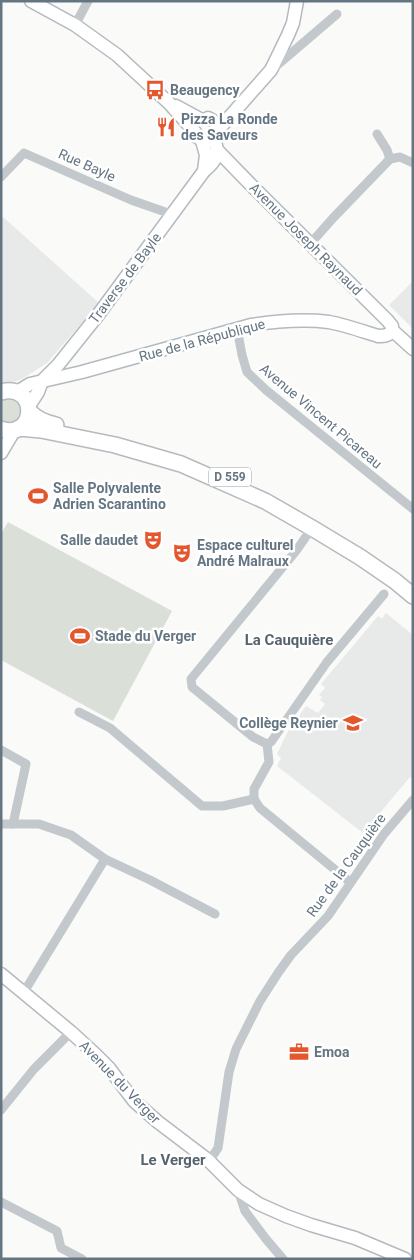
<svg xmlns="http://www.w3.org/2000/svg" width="414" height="1260" font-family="Roboto,sans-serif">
  <rect width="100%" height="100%" fill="#fafaf8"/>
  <!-- built -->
  <g fill="#e8e9e9">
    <polygon points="3,217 99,303 47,363 22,379 1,387 1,219"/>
    <polygon points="413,281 413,329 389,305"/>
    <polygon points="386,613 413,635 413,778 410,777 363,833 277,766 281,758 277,754 287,733 306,706 318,713 325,704 320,700 322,697 319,695 325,688 321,684 378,616 382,619"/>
  </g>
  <!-- green -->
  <g fill="#dadfd7">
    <polygon points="11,391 29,417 1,429 1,392"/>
    <polygon points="8,522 172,611 113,721 1,660 1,534"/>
  </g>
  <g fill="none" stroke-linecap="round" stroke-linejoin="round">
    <defs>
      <g id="secondary">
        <path d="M 31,1 L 75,25 L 117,55 L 169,103 L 195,132 L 197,137 L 205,142 C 221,140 223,124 208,118"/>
        <polyline points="176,106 200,119"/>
        <polyline points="218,130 271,70 288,35 293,23 297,1"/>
        <polyline points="202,141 206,155 204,171"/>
        <polyline points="217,150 256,190 387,320 392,326 392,330 413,349"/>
        <path d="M 17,392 L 30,384 L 82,372 L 251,325 C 277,321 303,319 329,322 C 345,325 362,331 378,336 C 384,336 389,336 392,330"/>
        <path d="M 29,406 L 38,392 L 42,381 L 58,365 L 98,315 L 204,171 C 216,161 220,154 214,139"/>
        <polyline points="1,453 14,431"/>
        <polyline points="1,974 71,1032 96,1055 109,1068 134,1101 158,1122 208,1160 238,1190 259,1204 286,1216 311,1225 355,1238 405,1259"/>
      </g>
      <g id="primary">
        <path d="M 1,392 C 39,382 37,441 1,429"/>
        <path d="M 30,412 C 37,420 46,423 56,425"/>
        <polyline points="19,428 41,430 115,445 181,464 265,501 312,528 360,557 395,581 413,596"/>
      </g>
    </defs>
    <!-- secondary casing -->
    <use href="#secondary" stroke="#b3babf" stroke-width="15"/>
    <!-- primary casing -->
    <use href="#primary" stroke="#b5babe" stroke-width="18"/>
    <!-- street -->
    <g stroke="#c3c8cc" stroke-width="9">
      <polyline points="75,25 88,1"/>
      <polyline points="275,67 337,14"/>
      <polyline points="377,134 387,150 390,159"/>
      <polyline points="1,177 24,153 131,200 171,214"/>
      <polyline points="310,244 334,217 390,159 400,157 413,163"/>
      <polyline points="237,328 242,355 247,372 266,390 413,509"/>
      <polyline points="312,528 296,551 191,679 192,687 253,737 267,744 271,742 327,662 384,594"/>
      <polyline points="79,712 110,728 202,806 223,806 254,799 260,808 350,882"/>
      <polyline points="1,750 26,764 13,824"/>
      <polyline points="254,799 254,789 269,762 267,744"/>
      <polyline points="1,824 39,824 71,835 105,859 150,880 215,914"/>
      <polyline points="24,992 105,859"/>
      <polyline points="1,1110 34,1069 71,1032"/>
      <polyline points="208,1160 214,1154 218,1148 229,1072 236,1049 260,1001 278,973 291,955 328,916 384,834 413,800"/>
      <polyline points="238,1190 245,1211 266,1239 283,1259"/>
      <polyline points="1,1202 57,1231 61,1248 82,1259"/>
    </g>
    <!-- secondary -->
    <use href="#secondary" stroke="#fff" stroke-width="12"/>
    <!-- primary -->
    <use href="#primary" stroke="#fff" stroke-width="15"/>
  </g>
  <!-- icons -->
  <defs>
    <symbol id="bus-bare" viewBox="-9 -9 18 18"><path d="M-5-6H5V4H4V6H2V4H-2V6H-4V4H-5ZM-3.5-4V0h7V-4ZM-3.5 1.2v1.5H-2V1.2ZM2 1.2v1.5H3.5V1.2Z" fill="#e4572e" stroke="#fff" stroke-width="2.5" paint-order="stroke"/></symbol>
    <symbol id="restaurant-bare" viewBox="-9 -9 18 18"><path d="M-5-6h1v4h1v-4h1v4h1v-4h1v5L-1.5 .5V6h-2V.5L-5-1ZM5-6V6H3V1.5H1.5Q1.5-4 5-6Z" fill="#e4572e" stroke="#fff" stroke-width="2.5" paint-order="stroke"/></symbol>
    <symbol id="stadium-bare" viewBox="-9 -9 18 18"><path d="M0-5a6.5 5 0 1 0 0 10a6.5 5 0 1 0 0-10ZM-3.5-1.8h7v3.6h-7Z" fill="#e4572e" stroke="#fff" stroke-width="2.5" paint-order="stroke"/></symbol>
    <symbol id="theatre-bare" viewBox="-9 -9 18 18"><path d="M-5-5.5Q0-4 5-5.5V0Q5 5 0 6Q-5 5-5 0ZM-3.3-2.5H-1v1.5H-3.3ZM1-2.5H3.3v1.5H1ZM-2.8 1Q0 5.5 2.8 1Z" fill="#e4572e" stroke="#fff" stroke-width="2.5" paint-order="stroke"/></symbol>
    <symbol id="school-bare" viewBox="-9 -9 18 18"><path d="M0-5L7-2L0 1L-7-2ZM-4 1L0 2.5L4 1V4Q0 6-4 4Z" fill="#e4572e" stroke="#fff" stroke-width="2.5" paint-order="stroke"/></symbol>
    <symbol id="office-bare" viewBox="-9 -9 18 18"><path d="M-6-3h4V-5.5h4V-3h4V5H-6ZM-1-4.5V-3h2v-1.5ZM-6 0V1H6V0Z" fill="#e4572e" stroke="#fff" stroke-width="2.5" paint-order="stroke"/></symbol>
  </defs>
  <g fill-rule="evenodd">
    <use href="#bus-bare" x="141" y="76" width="28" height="28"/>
    <use href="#restaurant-bare" x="152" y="113" width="28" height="28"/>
    <use href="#stadium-bare" x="24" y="482" width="28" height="28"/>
    <use href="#theatre-bare" x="139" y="526" width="28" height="28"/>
    <use href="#theatre-bare" x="168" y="539" width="28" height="28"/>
    <use href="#stadium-bare" x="66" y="622" width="28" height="28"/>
    <use href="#school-bare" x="339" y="709" width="28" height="28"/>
    <use href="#office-bare" x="285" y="1038" width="28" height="28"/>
  </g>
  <g text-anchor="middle" stroke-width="5" stroke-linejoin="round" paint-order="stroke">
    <!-- shield labels -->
    <rect fill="#fff" stroke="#939fa8" stroke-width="1" x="209" y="467.5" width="42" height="19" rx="4"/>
    <g font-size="12" font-weight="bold" fill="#657683">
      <text x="230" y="481">D 559</text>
    </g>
    <!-- poi labels -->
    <g font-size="14" font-weight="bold" fill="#657683" stroke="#fff" text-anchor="start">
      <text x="170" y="95">Beaugency</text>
      <text x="181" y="124">Pizza La Ronde<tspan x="181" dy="16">des Saveurs</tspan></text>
      <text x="53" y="493">Salle Polyvalente<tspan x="53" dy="16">Adrien Scarantino</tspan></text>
      <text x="138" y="545" text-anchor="end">Salle daudet</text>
      <text x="197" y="550">Espace culturel<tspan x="197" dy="16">André Malraux</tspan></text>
      <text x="95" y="641">Stade du Verger</text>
      <text x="338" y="728" text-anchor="end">Collège Reynier</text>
      <text x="314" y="1057">Emoa</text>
    </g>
    <!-- street labels -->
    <g font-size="14" fill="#657683" stroke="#fff">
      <text transform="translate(87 165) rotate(24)" y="5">Rue Bayle</text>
      <text transform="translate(306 239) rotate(45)" y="5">Avenue Joseph Raynaud</text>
      <text transform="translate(125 278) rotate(-53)" y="5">Traverse de Bayle</text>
      <text transform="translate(202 340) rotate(-15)" y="5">Rue de la République</text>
      <text transform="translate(321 416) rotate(40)" y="5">Avenue Vincent Picareau</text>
      <text transform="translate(346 865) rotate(-54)" y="5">Rue de la Cauquière</text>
      <text transform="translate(120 1082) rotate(46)" y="5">Avenue du Verger</text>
    </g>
    <!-- neighbourhood labels -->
    <g font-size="15" font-weight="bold" fill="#57646e" stroke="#fff">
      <text x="289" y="645">La Cauquière</text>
      <text x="173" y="1165">Le Verger</text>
    </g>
  </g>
  <!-- border -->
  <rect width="414" height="1260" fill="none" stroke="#657683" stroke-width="5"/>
</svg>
